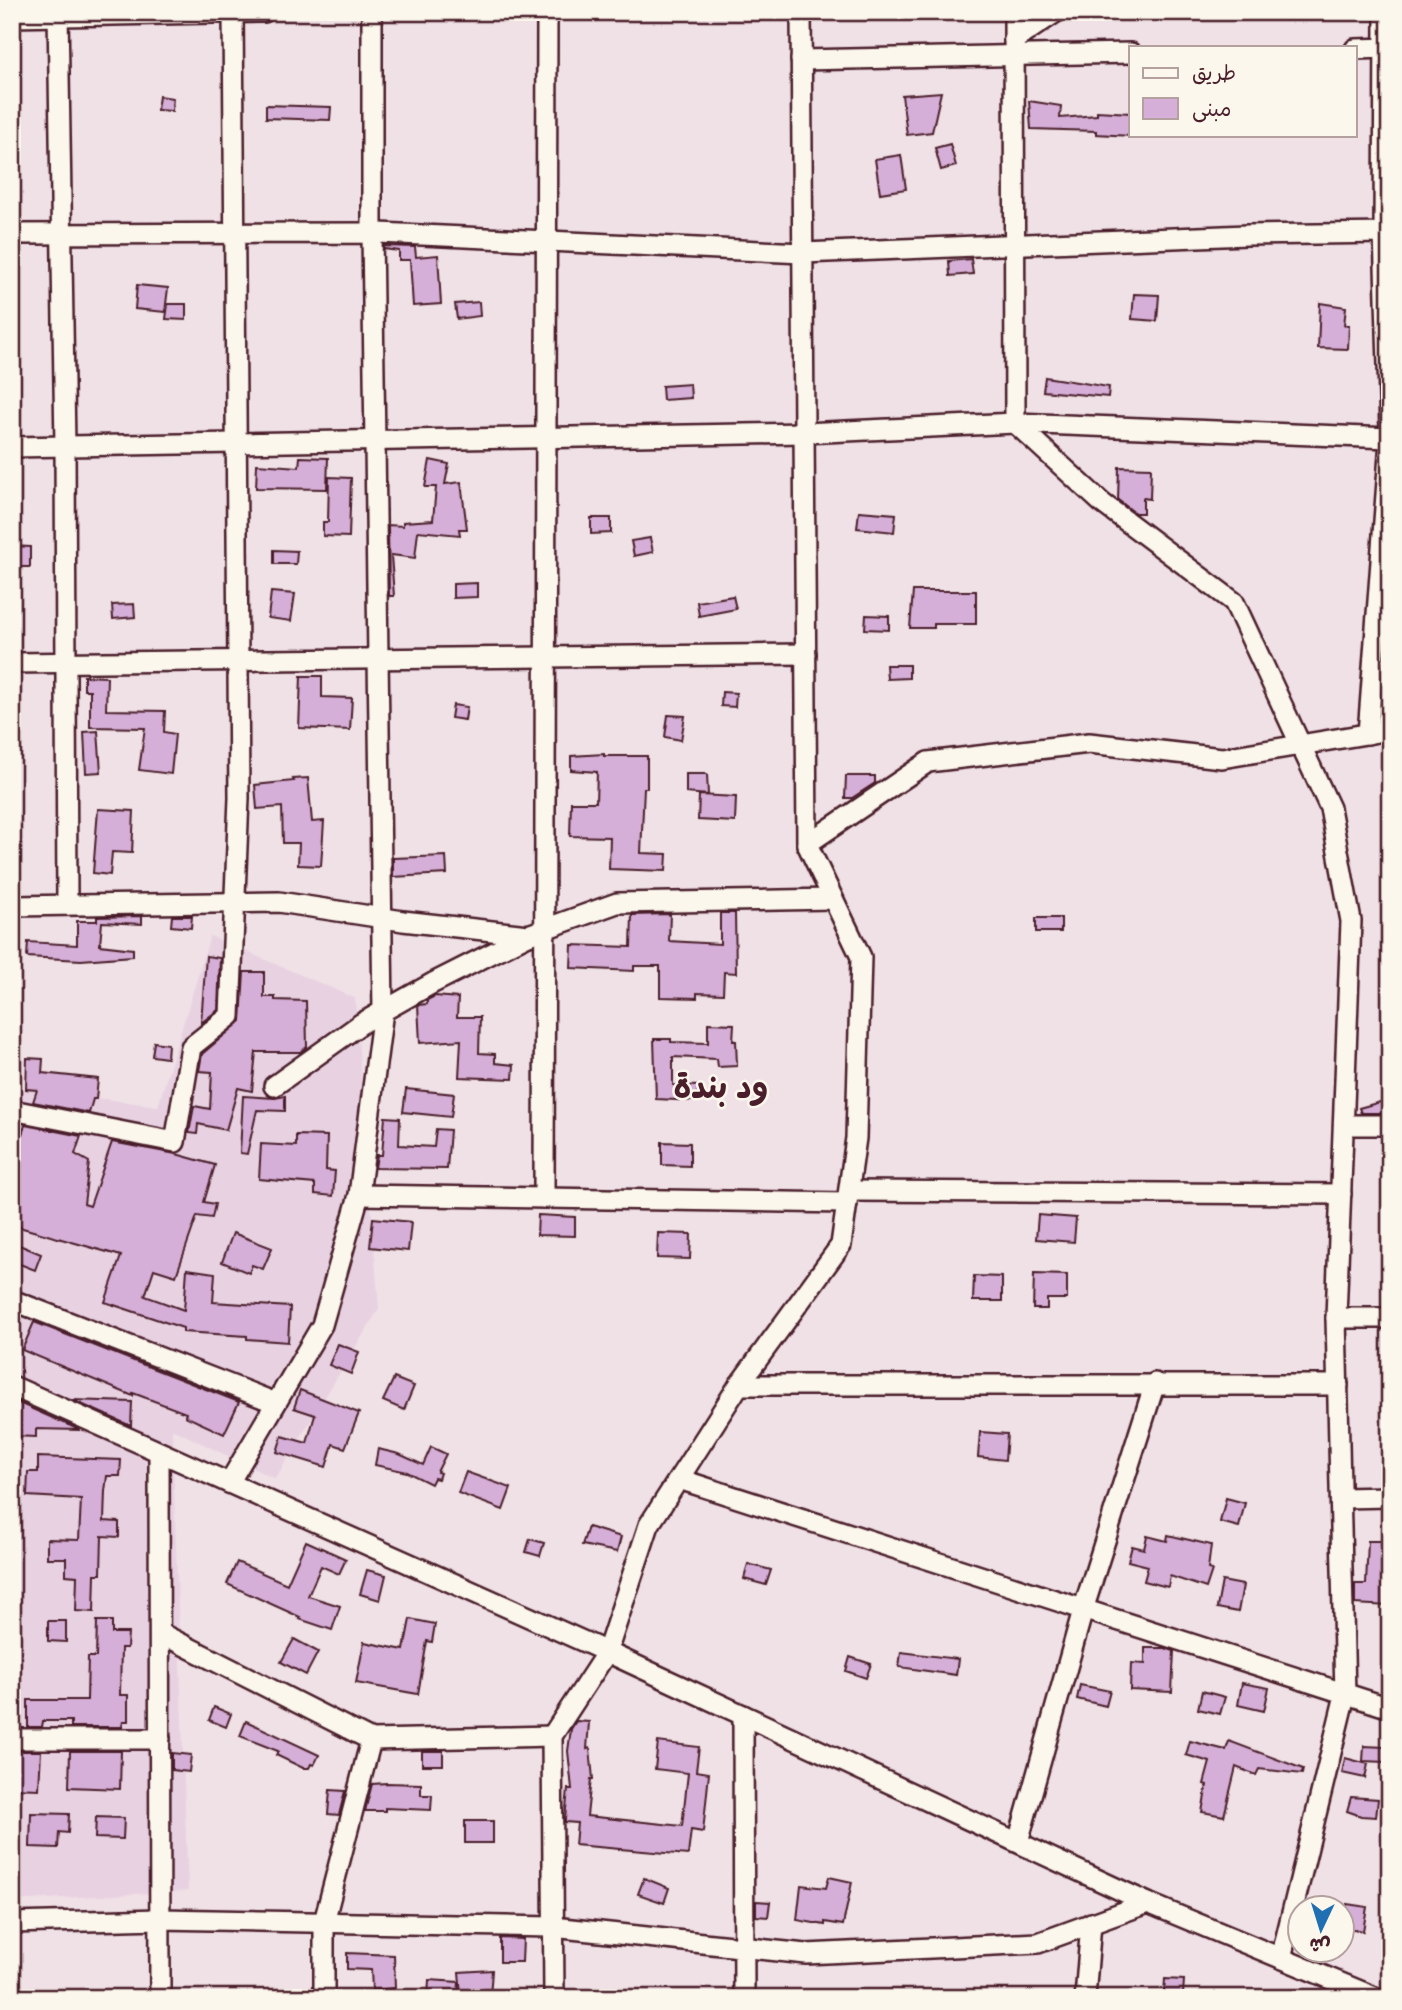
<svg xmlns="http://www.w3.org/2000/svg" width="1402" height="2010" font-family="'Balsamiq Sans','Playpen Sans Arabic',sans-serif">
  <rect width="100%" height="100%" fill="#f0e1e6"/>
  <filter id="ink" filterUnits="userSpaceOnUse"><feTurbulence type="fractalNoise" baseFrequency=".0143" numOctaves="2"/><feDisplacementMap in="SourceGraphic" scale="14" xChannelSelector="R" yChannelSelector="G"/><feConvolveMatrix kernelMatrix="1 2 1 2 8 2 1 2 1" color-interpolation-filters="sRGB"/></filter>
  <g filter="url(#ink)">
    <!-- built -->
    <polygon fill="#e8d2e2" points="210,936 355,998 379,1309 275,1479 172,1429 188,1891 12,1901 12,1087 158,1106"/>
    <!-- building -->
    <g fill="#d5afd7" stroke="#4a1f2b" stroke-width="2">
      <polygon points="941,92 932,132 907,135 902,95"/>
      <polygon points="159,96 173,98 172,111 157,110"/>
      <polygon points="1029,101 1061,106 1060,118 1097,115 1097,111 1131,113 1131,136 1096,134 1096,131 1031,129"/>
      <polygon points="266,105 331,107 330,120 266,118"/>
      <polygon points="950,144 956,166 941,170 935,148"/>
      <polygon points="901,155 906,189 880,193 875,159"/>
      <polygon points="384,246 415,247 416,257 438,255 441,304 413,306 410,260 399,260 399,251 384,249"/>
      <polygon points="971,259 973,274 950,276 949,261"/>
      <polygon points="137,285 168,288 165,312 135,309"/>
      <polygon points="1134,294 1159,295 1157,321 1132,319"/>
      <polygon points="479,302 480,316 457,319 455,304"/>
      <polygon points="1320,303 1346,307 1344,325 1349,325 1348,349 1318,348"/>
      <polygon points="168,304 186,304 186,320 166,319"/>
      <polygon points="1045,377 1109,387 1108,397 1043,391"/>
      <polygon points="690,384 691,398 663,400 662,386"/>
      <polygon points="300,457 328,458 327,489 256,488 257,464 299,467"/>
      <polygon points="430,460 449,464 445,484 461,482 467,529 459,529 460,535 418,531 415,558 391,555 394,596 389,596 388,525 403,526 403,522 433,520 436,487 425,487"/>
      <polygon points="1119,467 1151,468 1150,499 1143,498 1143,513 1135,513 1118,500"/>
      <polygon points="329,477 351,478 349,537 323,536 323,522 328,522"/>
      <polygon points="859,511 896,514 894,532 857,528"/>
      <polygon points="591,518 611,518 611,533 591,534"/>
      <polygon points="650,538 653,552 634,556 631,541"/>
      <polygon points="12,546 30,547 30,567 12,567"/>
      <polygon points="274,550 297,551 296,564 274,564"/>
      <polygon points="477,583 477,597 453,598 453,584"/>
      <polygon points="913,591 976,591 976,624 934,624 934,628 910,628"/>
      <polygon points="271,592 295,594 291,621 268,618"/>
      <polygon points="733,596 736,609 699,616 697,602"/>
      <polygon points="134,604 135,617 113,619 112,605"/>
      <polygon points="866,615 889,616 889,630 865,629"/>
      <polygon points="886,665 909,665 909,678 887,679"/>
      <polygon points="84,676 107,677 106,710 165,711 164,732 175,734 171,774 139,770 145,728 90,727 90,690 84,690"/>
      <polygon points="301,676 322,676 322,697 352,698 350,730 299,728"/>
      <polygon points="722,692 736,693 735,707 721,706"/>
      <polygon points="453,705 467,707 465,720 451,718"/>
      <polygon points="668,715 685,716 681,740 665,737"/>
      <polygon points="98,731 101,772 86,773 84,732"/>
      <polygon points="604,754 604,756 647,756 647,788 644,788 641,853 667,854 666,871 609,869 610,837 570,836 571,802 596,802 597,772 571,770 571,756"/>
      <polygon points="686,774 707,774 708,795 686,793"/>
      <polygon points="846,776 875,776 875,783 852,798 845,798"/>
      <polygon points="308,778 312,822 324,821 321,866 298,865 299,843 283,843 282,807 257,809 255,785 294,781 293,779"/>
      <polygon points="699,795 736,797 735,822 698,820"/>
      <polygon points="98,809 134,811 132,853 112,852 110,875 93,873"/>
      <polygon points="446,856 447,874 393,877 393,858"/>
      <polygon points="720,913 735,913 736,973 724,972 723,994 697,993 697,998 660,997 660,966 634,966 634,971 571,968 572,945 631,947 632,915 670,914 669,941 720,944"/>
      <polygon points="142,916 142,924 102,922 100,945 133,949 133,956 81,960 27,957 28,942 77,945 77,921 97,921 97,917"/>
      <polygon points="172,916 192,916 191,928 171,926"/>
      <rect x="1036" y="918" width="25" height="14"/>
      <polygon points="206,956 220,958 218,1010 201,1023"/>
      <polygon points="244,972 264,972 264,997 275,997 275,1000 306,1001 307,1047 300,1052 256,1052 252,1091 238,1088 226,1130 198,1124 197,1134 189,1133 194,1106 210,1109 212,1072 199,1071 202,1054 241,1021"/>
      <polygon points="435,996 458,998 457,1017 480,1017 479,1053 495,1054 495,1063 514,1065 513,1079 459,1077 461,1040 420,1043 418,1005 427,1004 427,1000"/>
      <polygon points="708,1023 734,1024 733,1041 736,1041 737,1066 718,1067 717,1059 673,1057 673,1085 698,1086 697,1101 656,1099 654,1039 671,1039 671,1042 708,1043"/>
      <polygon points="154,1042 168,1044 167,1058 152,1056"/>
      <polygon points="27,1058 43,1059 42,1073 98,1079 96,1099 93,1099 89,1113 33,1102 37,1090 26,1089"/>
      <polygon points="406,1089 454,1094 451,1117 403,1112"/>
      <polygon points="243,1096 275,1098 285,1096 285,1111 257,1110 247,1154 240,1153"/>
      <polygon points="1384,1101 1388,1113 1361,1113 1359,1108"/>
      <polygon points="385,1117 400,1118 399,1145 434,1147 436,1129 450,1130 447,1169 375,1168 377,1155 382,1155"/>
      <polygon points="25,1125 81,1136 75,1154 89,1162 84,1204 90,1206 112,1142 176,1154 215,1165 204,1202 215,1204 212,1218 197,1216 176,1276 154,1269 145,1296 184,1310 187,1269 215,1273 213,1302 290,1307 288,1342 247,1339 247,1336 183,1332 183,1328 105,1302 121,1256 12,1225 12,1166"/>
      <polygon points="296,1135 327,1136 326,1170 335,1171 333,1196 315,1194 315,1184 259,1179 261,1144 296,1146"/>
      <polygon points="662,1142 690,1143 690,1166 662,1165"/>
      <polygon points="538,1215 575,1217 575,1236 537,1235"/>
      <polygon points="1038,1215 1076,1218 1074,1242 1036,1239"/>
      <polygon points="373,1218 411,1222 408,1251 370,1247"/>
      <polygon points="233,1233 272,1248 263,1269 252,1265 249,1273 222,1262"/>
      <polygon points="658,1233 691,1234 690,1259 657,1258"/>
      <polygon points="12,1242 41,1254 35,1270 12,1261"/>
      <polygon points="1034,1274 1067,1275 1067,1299 1047,1299 1047,1309 1033,1309"/>
      <polygon points="974,1276 1002,1277 1002,1301 973,1301"/>
      <polygon points="34,1322 239,1402 224,1434 185,1416 186,1413 133,1393 133,1396 22,1350"/>
      <polygon points="338,1344 359,1352 351,1374 329,1365"/>
      <polygon points="394,1378 414,1386 404,1410 383,1401"/>
      <polygon points="300,1390 359,1413 345,1448 333,1444 326,1467 277,1452 282,1436 307,1443 315,1415 294,1408"/>
      <polygon points="12,1400 80,1430 36,1429 36,1437 12,1436"/>
      <polygon points="72,1400 132,1402 131,1426"/>
      <polygon points="980,1432 1007,1434 1005,1460 978,1457"/>
      <polygon points="431,1447 446,1454 437,1472 440,1473 438,1479 434,1478 431,1484 407,1472 375,1465 378,1449 399,1454 423,1465"/>
      <polygon points="38,1457 121,1460 120,1476 107,1476 105,1491 104,1521 119,1522 119,1537 102,1536 101,1574 95,1574 94,1612 76,1611 77,1576 66,1575 66,1558 47,1558 47,1539 79,1540 81,1499 27,1496 28,1472 38,1472"/>
      <polygon points="466,1472 511,1488 503,1510 458,1493"/>
      <polygon points="1226,1498 1245,1503 1239,1527 1220,1522"/>
      <polygon points="588,1527 621,1537 617,1552 582,1545"/>
      <polygon points="1168,1535 1211,1545 1208,1569 1212,1570 1206,1588 1170,1576 1168,1587 1144,1581 1148,1566 1128,1561 1132,1546 1144,1549 1147,1536 1167,1541"/>
      <polygon points="530,1539 544,1543 540,1556 526,1552"/>
      <polygon points="306,1541 346,1559 339,1574 321,1566 308,1596 340,1606 332,1630 299,1619 300,1617 227,1584 237,1562 287,1584"/>
      <polygon points="1368,1541 1389,1541 1389,1606 1355,1604 1355,1584 1366,1584"/>
      <polygon points="748,1564 771,1570 766,1585 744,1579"/>
      <polygon points="367,1570 386,1575 380,1600 360,1594"/>
      <polygon points="1222,1581 1243,1585 1238,1612 1217,1608"/>
      <polygon points="410,1619 435,1624 432,1642 427,1641 418,1694 356,1683 364,1642 404,1650"/>
      <polygon points="48,1621 66,1621 66,1642 48,1641"/>
      <polygon points="97,1621 112,1621 112,1633 128,1633 127,1648 121,1648 120,1695 128,1695 128,1721 123,1721 122,1727 71,1727 71,1721 43,1721 42,1727 28,1727 28,1700 87,1700 88,1657 96,1657"/>
      <polygon points="294,1639 318,1652 306,1675 281,1662"/>
      <polygon points="1145,1648 1165,1648 1174,1651 1172,1692 1130,1690 1131,1663 1145,1664"/>
      <polygon points="901,1652 958,1659 956,1675 899,1667"/>
      <polygon points="850,1657 871,1664 866,1678 846,1671"/>
      <polygon points="1242,1683 1269,1688 1264,1711 1238,1705"/>
      <polygon points="1080,1685 1110,1691 1106,1706 1077,1699"/>
      <polygon points="1202,1691 1225,1697 1220,1714 1198,1709"/>
      <polygon points="214,1707 231,1714 226,1727 209,1720"/>
      <polygon points="246,1721 319,1755 314,1765 311,1764 309,1768 303,1768 276,1755 278,1751 240,1736"/>
      <polygon points="576,1721 589,1722 587,1749 590,1748 593,1779 591,1779 587,1816 682,1826 688,1773 655,1769 658,1742 699,1747 696,1771 709,1773 703,1832 691,1830 688,1855 575,1845 577,1823 565,1822 565,1819 568,1789 572,1789 568,1751 571,1729"/>
      <polygon points="1190,1741 1226,1750 1229,1741 1303,1769 1302,1774 1259,1769 1256,1775 1236,1767 1224,1816 1202,1812 1207,1785 1204,1784 1210,1762 1186,1755"/>
      <polygon points="1364,1746 1385,1747 1385,1762 1363,1761"/>
      <polygon points="12,1751 41,1751 39,1789 12,1788"/>
      <polygon points="70,1751 121,1751 120,1789 69,1787"/>
      <rect x="422" y="1751" width="21" height="14"/>
      <polygon points="172,1753 191,1755 189,1772 172,1770"/>
      <polygon points="1345,1758 1368,1764 1365,1778 1342,1773"/>
      <polygon points="387,1783 421,1784 421,1795 432,1795 431,1810 385,1808 385,1811 365,1811 372,1784"/>
      <polygon points="330,1790 345,1791 339,1815 328,1814"/>
      <polygon points="1351,1797 1378,1799 1376,1817 1361,1816 1347,1811"/>
      <polygon points="31,1813 69,1814 68,1833 59,1832 58,1848 30,1847"/>
      <polygon points="96,1817 124,1818 123,1839 95,1838"/>
      <rect x="465" y="1821" width="28" height="22"/>
      <polygon points="829,1877 852,1882 843,1925 825,1922 825,1925 797,1920 801,1885 826,1888"/>
      <polygon points="644,1878 669,1888 664,1903 638,1894"/>
      <polygon points="756,1901 770,1902 768,1917 756,1916"/>
      <polygon points="1347,1904 1367,1907 1363,1931 1342,1927"/>
      <polygon points="500,1938 523,1939 522,1962 500,1962"/>
      <polygon points="347,1953 394,1955 395,1988 372,1990 371,1970 347,1969"/>
      <polygon points="492,1970 490,1997 461,1994 459,1972"/>
      <polygon points="1165,1979 1184,1980 1183,1994 1164,1993"/>
      <polygon points="429,1980 459,1982 458,1998 428,1998"/>
    </g>
    <g fill="none" stroke-linecap="round" stroke-linejoin="round">
      <defs>
        <g id="minor">
          <polyline points="58,12 65,446 67,905"/>
          <polyline points="801,12 807,844 861,957 856,1138 841,1245 739,1385 649,1525 607,1652 1148,1903 1377,1998"/>
          <polyline points="1014,12 1015,423 1102,503 1234,602 1330,808 1351,921 1336,1318 1345,1695 1281,1958"/>
          <polyline points="1385,12 1384,233 1390,431"/>
          <polyline points="12,17 264,12"/>
          <polyline points="1014,40 1056,12"/>
          <polyline points="1355,49 1390,48"/>
          <polyline points="801,60 1131,53"/>
          <polyline points="12,234 379,233 803,253 1247,235 1390,233"/>
          <polyline points="12,447 804,433 1015,423 1390,438"/>
          <polyline points="12,663 806,654"/>
          <polyline points="1368,734 1390,441"/>
          <polyline points="807,844 928,762 1089,743 1222,758 1390,730"/>
          <polyline points="12,906 279,902 403,921 528,935"/>
          <polyline points="274,1086 362,1023 433,983 528,935 617,903 833,899"/>
          <polyline points="12,1110 175,1142 191,1047 230,1016 239,798 233,12"/>
          <polyline points="1344,1125 1390,1125"/>
          <polyline points="849,1191 1341,1194"/>
          <polyline points="359,1195 847,1203"/>
          <polyline points="544,1198 547,12"/>
          <polyline points="12,1300 276,1403"/>
          <polyline points="1336,1318 1390,1318"/>
          <polyline points="739,1385 1338,1385"/>
          <polyline points="12,1386 607,1652 552,1736 554,1998"/>
          <polyline points="159,1452 160,1998"/>
          <polyline points="679,1479 1390,1708"/>
          <polyline points="229,1483 322,1325 359,1195 383,1011 372,233 372,12"/>
          <polyline points="1341,1498 1390,1497"/>
          <polyline points="160,1633 371,1740 552,1736"/>
          <polyline points="743,1715 744,1998"/>
          <polyline points="12,1739 160,1739"/>
          <polyline points="1018,1842 1083,1610 1155,1383"/>
          <polyline points="12,1923 160,1919 553,1927 806,1954 1038,1943 1148,1903"/>
          <polyline points="324,1998 324,1922 371,1740"/>
          <polyline points="1085,1998 1091,1923"/>
        </g>
      </defs>
      <!-- minor casing -->
      <use href="#minor" stroke="#4a1f2b" stroke-width="24"/>
      <!-- minor -->
      <use href="#minor" stroke="#fbf7ec" stroke-width="19"/>
    </g>
  </g>
  <g text-anchor="middle" stroke-width="5" stroke-linejoin="round" paint-order="stroke">
    <!-- town labels -->
    <g font-size="33" font-weight="bold" fill="#4a1f2b" stroke="#fbf7ec">
      <text x="721" y="1098">ود بندة</text>
    </g>
  </g>
  <!-- margin -->
  <rect width="1402" height="2010" fill="none" stroke="#fbf7ec" stroke-width="42"/>
  <rect x="21" y="21" width="1360" height="1968" fill="none" stroke="#4a1f2b" stroke-width="2.5" filter="url(#ink)"/>
  <!-- legend -->
  <rect x="1129" y="46" width="228" height="91" fill="#fbf7ec" stroke="#b4a19f" stroke-width="2"/>
  <rect x="1143" y="68" width="35" height="10" fill="#fbf7ec" stroke="#b4a19f" stroke-width="2"/>
  <text x="1192" y="80" font-size="21" fill="#4a1f2b">طريق</text>
  <rect x="1143" y="98" width="35" height="21" fill="#d5afd7" stroke="#b4a19f" stroke-width="2"/>
  <text x="1192" y="116" font-size="21" fill="#4a1f2b">مبنى</text>
  <!-- north arrow -->
  <g transform="translate(1321 1929) rotate(184)"><circle r="33" fill="#fbf7ec" stroke="#b4a19f" stroke-width="2"/>
  <path d="M0-5L12 26L0 18L-12 26Z" fill="#1f6fb2"/>
  <text y="-10" font-size="19" font-weight="bold" text-anchor="middle" fill="#4a1f2b">ش</text>
  </g>
</svg>
